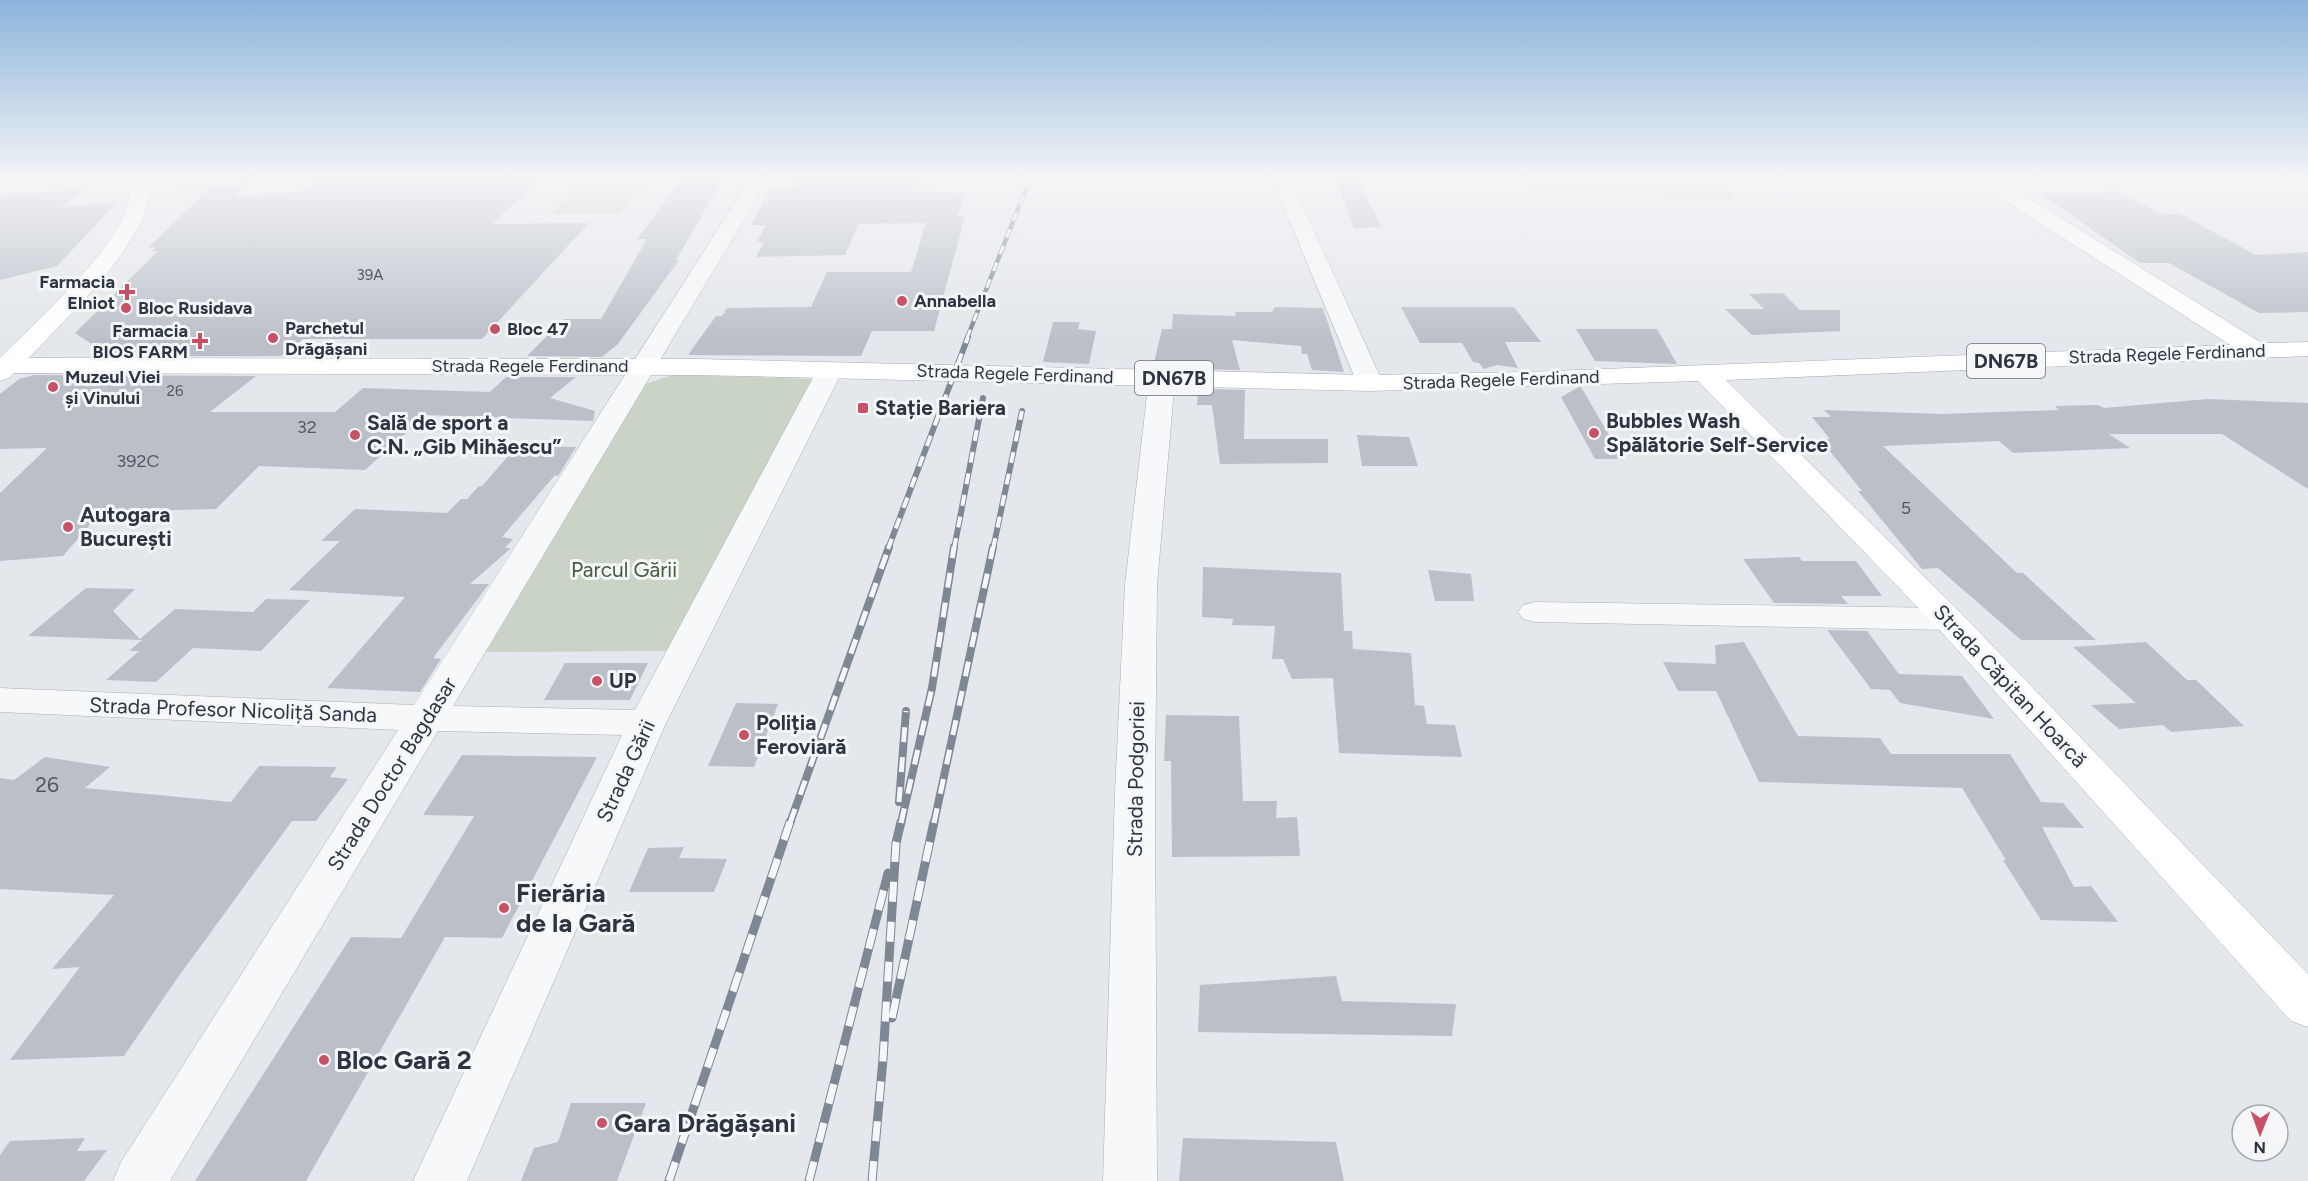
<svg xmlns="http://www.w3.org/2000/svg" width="2308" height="1181" font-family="Figtree,sans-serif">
  <rect width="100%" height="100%" fill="#e4e7eb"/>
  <!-- green -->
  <g fill="#cad4c6">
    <polygon points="586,176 650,176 618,214 551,214"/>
    <polygon points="1412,176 1725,176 1732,200"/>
    <polygon points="672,375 813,379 667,651 486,652 646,384"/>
  </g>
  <!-- building -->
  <g fill="#bbc0c8">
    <polygon points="325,176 399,176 396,179 544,176 492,224 589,223 482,339 303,339 281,356 110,356 75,333 158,251 152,251 156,247 148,248 209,188 244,186 234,197 304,191"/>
    <polygon points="798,176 916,176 912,191 965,193 957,216 965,216 934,331 872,331 861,356 688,355 716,316 722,316 727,308 811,307 827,272 911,272 926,223 858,224 845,255 756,257 764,242 757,242 766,225 751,225 770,190 792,190"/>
    <polygon points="1334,176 1356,176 1382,227 1354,228"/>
    <polygon points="722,181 676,260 679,260 618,344 602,357 527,356 564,319 601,319 647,239 637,239 680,182"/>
    <polygon points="85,189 62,207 116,203 57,266 0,280 0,195"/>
    <polygon points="2116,191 2160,213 2180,214 2256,255 2308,252 2308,312 2259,313 2169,263 2140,263 2040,193 2084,194"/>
    <polygon points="1783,293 1800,310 1840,310 1840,331 1752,335 1725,309 1764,309 1749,294"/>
    <polygon points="1275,307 1323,308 1344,372 1312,370 1307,354 1302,354 1301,346 1232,340 1240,370 1200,369 1200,365 1154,363 1162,329 1172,329 1173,314 1236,316 1235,312 1272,312"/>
    <polygon points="1401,307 1514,307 1541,342 1505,342 1518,368 1497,365 1484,369 1479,363 1473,362 1462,343 1420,343"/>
    <polygon points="1053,322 1080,322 1078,329 1096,331 1089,364 1043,362"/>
    <polygon points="1576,329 1657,329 1677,364 1595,361"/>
    <polygon points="34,375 256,376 210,412 335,412 363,388 490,392 506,377 576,377 550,398 595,411 593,421 426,415 365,470 259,466 216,509 101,512 63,556 0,561 0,493 47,448 0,449 0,394 19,379"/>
    <polygon points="1579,387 1581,387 1623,459 1595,459 1561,397"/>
    <polygon points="1198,389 1245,390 1244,439 1328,439 1328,463 1220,464 1212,405 1197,405"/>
    <polygon points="2208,399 2308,403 2308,489 2222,434 2109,434 2130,448 2013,453 1999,441 1883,446 2017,573 2023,573 2096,640 2021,640 1938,568 1922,569 1858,491 1862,491 1820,439 1830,439 1812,417 1831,417 1824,410 1941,414 2059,410 2055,406 2098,405 2104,408"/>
    <polygon points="1357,435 1409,437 1418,466 1362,466"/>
    <polygon points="517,446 576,447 558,476 555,475 502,537 513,539 505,548 511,548 470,584 489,584 433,658 441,659 420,692 327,688 405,597 289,590 340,541 321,541 355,509 447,513 461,499 467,499 479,486 482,486"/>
    <polygon points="1799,557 1802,561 1856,561 1882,596 1841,596 1848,604 1774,603 1743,559"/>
    <polygon points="1203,567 1341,573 1344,631 1352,631 1353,649 1411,653 1415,705 1424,706 1427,724 1455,725 1462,757 1339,753 1333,678 1292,679 1283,659 1272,659 1275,626 1232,625 1233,619 1202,617"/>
    <polygon points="1428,570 1471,574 1474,601 1435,601"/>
    <polygon points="86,588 135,589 113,611 140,639 175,609 253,612 266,599 310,600 261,651 193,648 156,682 106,680 139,651 129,651 142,640 28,636"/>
    <polygon points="1827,630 1867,631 1899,674 1962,676 1994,719 1900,703 1890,690 1871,689"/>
    <polygon points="1744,642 1798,736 1880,738 1891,754 2010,754 2041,802 2063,803 2084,828 2042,827 2074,887 2091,886 2118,922 2041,920 2003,860 2006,860 1962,788 1759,782 1716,691 1678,691 1663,662 1716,664 1715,645"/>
    <polygon points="2146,642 2187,680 2196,680 2244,726 2171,732 2163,725 2119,729 2091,705 2136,703 2073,647"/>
    <polygon points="565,663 648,663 630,700 544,700"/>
    <polygon points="736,703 778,704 754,767 708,766"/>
    <polygon points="1166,715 1239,716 1243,801 1277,801 1276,818 1297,817 1300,856 1172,857 1171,761 1164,761"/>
    <polygon points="462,755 597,757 502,938 445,937 306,1181 195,1181 351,937 401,938 474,816 423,815"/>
    <polygon points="45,757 110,767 85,788 231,802 259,766 337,767 330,777 348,779 316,821 292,821 176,980 124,1056 10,1060 80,967 52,969 114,895 0,889 0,778 14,780"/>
    <polygon points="684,847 679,858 727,859 714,892 629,892 648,848"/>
    <polygon points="1336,976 1342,1001 1456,1004 1452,1036 1198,1032 1200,985"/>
    <polygon points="571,1103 646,1103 617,1181 521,1181 534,1148 558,1142"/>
    <polygon points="85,1138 77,1151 107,1150 84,1181 0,1181 0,1155 10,1141"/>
    <polygon points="1183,1138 1336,1142 1344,1181 1179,1181"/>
  </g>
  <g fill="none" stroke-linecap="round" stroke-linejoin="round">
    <defs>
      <g id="minor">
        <polygon points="195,176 269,176 267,180 260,182 198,187 140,197 133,195 130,191 133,187 140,185"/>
        <polygon points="752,176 770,176 453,706 635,710 817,370 821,365 830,362 839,365 843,370 666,723 467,1181 413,1181 622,735 438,731 170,1181 113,1181 121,1162 398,730 0,712 0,688 414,705"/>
        <polygon points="1271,176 1289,176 1383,383 1379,388 1370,391 1361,388 1357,383"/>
        <polygon points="1162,370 1171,373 1175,378 1157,585 1155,792 1157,1181 1103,1181 1115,792 1125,585 1149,378 1153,373"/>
        <polygon points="1535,602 1948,608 1960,612 1965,619 1960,626 1948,630 1535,622 1523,619 1518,612 1523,605"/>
      </g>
      <path id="major" d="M 122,176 L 140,176 L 150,191 C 148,198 148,207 145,214 C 120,269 70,314 29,358 L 696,359 L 1370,375 L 1526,372 L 2230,345 L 1973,180 L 1971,176 L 1993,176 L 2262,343 L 2308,342 L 2308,356 L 1726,380 L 1960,612 L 2308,974 L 2308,1027 L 2291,1021 L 1936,626 L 1698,381 L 1370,391 L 696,375 L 14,373 L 9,378 L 0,381 L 0,358 C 41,317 99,266 125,214 C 128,207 129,198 130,191 Z"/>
    </defs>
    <!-- minor casing -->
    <use href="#minor" stroke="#a9aeb5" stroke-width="1"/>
    <!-- major casing -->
    <use href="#major" stroke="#a4abb6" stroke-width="1"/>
    <!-- minor -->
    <use href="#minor" fill="#f7f8f9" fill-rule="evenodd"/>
    <!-- major -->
    <use href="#major" fill="#fff" fill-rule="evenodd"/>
    <defs>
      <polyline id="rail-far3" points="967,338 1031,176"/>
      <g id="rail-far2">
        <polyline points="888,549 968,337"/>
        <polyline points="954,549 983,398"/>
        <polyline points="993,549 1022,411"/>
      </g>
      <g id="rail-far1">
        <polyline points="899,802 906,711"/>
        <polyline points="790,823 889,547"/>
        <polyline points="901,823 932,688 954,547"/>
        <polyline points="934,823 993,547"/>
      </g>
      <g id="rail">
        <polyline points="892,1018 934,822"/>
        <polyline points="669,1181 790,822"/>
        <polyline points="809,1181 888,873"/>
        <polyline points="872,1181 883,1059 896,843 901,822"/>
      </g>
    </defs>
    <!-- rail-far3 casing -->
    <use href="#rail-far3" stroke="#7e8794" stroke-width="4.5"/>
    <!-- rail-far2 casing -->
    <use href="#rail-far2" stroke="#7e8794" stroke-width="6"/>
    <!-- rail-far1 casing -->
    <use href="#rail-far1" stroke="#7e8794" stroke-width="8"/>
    <!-- rail casing -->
    <use href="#rail" stroke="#7e8794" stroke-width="9"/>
    <!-- rail-far3 -->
    <use href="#rail-far3" stroke="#f4f6f8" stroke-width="3" stroke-dasharray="9" stroke-linecap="butt"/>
    <!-- rail-far2 -->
    <use href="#rail-far2" stroke="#f4f6f8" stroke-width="4" stroke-dasharray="11" stroke-linecap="butt"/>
    <!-- rail-far1 -->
    <use href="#rail-far1" stroke="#f4f6f8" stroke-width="5" stroke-dasharray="15" stroke-linecap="butt"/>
    <!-- rail -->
    <use href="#rail" stroke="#f4f6f8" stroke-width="7" stroke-dasharray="20" stroke-linecap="butt"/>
  </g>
  <!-- sky -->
  <linearGradient id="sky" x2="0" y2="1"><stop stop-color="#8cb4db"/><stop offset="0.52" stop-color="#f3f4f6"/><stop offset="1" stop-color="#f3f4f6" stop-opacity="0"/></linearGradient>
  <rect width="2308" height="341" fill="url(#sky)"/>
  <!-- markers -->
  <g fill="#c75265" stroke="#f4f6f8" stroke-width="2">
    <path d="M124 283h6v6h6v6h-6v6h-6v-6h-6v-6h6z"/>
    <circle cx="902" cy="301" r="6"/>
    <circle cx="126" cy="308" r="6"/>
    <circle cx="495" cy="329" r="6"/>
    <circle cx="273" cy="338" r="6"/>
    <path d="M197 332h6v6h6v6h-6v6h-6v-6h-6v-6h6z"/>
    <circle cx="53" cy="387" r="6"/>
    <rect x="857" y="402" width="12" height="12" rx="3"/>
    <circle cx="1594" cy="433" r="6"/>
    <circle cx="355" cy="435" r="6"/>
    <circle cx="68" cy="527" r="6"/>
    <circle cx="597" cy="681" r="6"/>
    <circle cx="744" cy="735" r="6"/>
    <circle cx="504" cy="908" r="6"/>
    <circle cx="324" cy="1060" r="6"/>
    <circle cx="602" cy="1123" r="6"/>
  </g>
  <g text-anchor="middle" stroke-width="6" stroke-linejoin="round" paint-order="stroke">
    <!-- far-number labels -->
    <g font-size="15" fill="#505864">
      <text x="370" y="280">39A</text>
      <text x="175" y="396">26</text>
    </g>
    <!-- far-poi labels -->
    <g font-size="18" font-weight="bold" fill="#2d3542" stroke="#f4f6f8" text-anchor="start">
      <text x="115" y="288" text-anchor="end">Farmacia<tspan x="115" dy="21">Elniot</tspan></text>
      <text x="914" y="307">Annabella</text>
      <text x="138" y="314">Bloc Rusidava</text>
      <text x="285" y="334">Parchetul<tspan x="285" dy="21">Drăgășani</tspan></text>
      <text x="507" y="335">Bloc 47</text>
      <text x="188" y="337" text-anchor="end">Farmacia<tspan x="188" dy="21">BIOS FARM</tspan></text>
      <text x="65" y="383">Muzeul Viei<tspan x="65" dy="21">și Vinului</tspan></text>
    </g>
    <!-- far-street labels -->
    <g font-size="18" fill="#2d3542" stroke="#f4f6f8">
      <text transform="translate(2167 354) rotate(-2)" y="6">Strada Regele Ferdinand</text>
      <text x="530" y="372">Strada Regele Ferdinand</text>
      <text transform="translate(1015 374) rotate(2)" y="6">Strada Regele Ferdinand</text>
      <text transform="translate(1501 380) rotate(-2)" y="6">Strada Regele Ferdinand</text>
    </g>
    <!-- number labels -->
    <g font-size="18" fill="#505864">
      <text x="307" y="433">32</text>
      <text x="138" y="467">392C</text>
      <text x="1906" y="514">5</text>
    </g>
    <!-- shield labels -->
    <g fill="#f4f6f8" stroke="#696f79" stroke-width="1.5">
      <rect x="1967" y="344" width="78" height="34" rx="4.5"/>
      <rect x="1135" y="361" width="78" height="34" rx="4.5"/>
    </g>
    <g font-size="20" font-weight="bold" fill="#2d3542">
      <text x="2006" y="368">DN67B</text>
      <text x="1174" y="385">DN67B</text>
    </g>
    <!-- poi labels -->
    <g font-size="21" font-weight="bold" fill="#2d3542" stroke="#f4f6f8" text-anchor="start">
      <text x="875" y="415">Stație Bariera</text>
      <text x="1606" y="428">Bubbles Wash<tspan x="1606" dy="24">Spălătorie Self-Service</tspan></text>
      <text x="367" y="430">Sală de sport a<tspan x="367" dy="24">C.N. „Gib Mihăescu”</tspan></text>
      <text x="80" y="522">Autogara<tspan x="80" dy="24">București</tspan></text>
      <text x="609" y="688">UP</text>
      <text x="756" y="730">Poliția<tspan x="756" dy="24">Feroviară</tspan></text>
    </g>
    <!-- park labels -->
    <g font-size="21" fill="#415d3b" stroke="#f4f6f8">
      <text x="624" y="577">Parcul Gării</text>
    </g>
    <!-- street labels -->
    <g font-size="21" fill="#2d3542" stroke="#f4f6f8">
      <text transform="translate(2010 686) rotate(47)" y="7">Strada Căpitan Hoarcă</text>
      <text transform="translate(233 710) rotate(2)" y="7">Strada Profesor Nicoliță Sanda</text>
      <text transform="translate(626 771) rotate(-65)" y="7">Strada Gării</text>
      <text transform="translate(392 774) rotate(-58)" y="7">Strada Doctor Bagdasar</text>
      <text transform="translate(1136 779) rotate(-89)" y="7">Strada Podgoriei</text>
    </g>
    <!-- near-number labels -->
    <g font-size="21" fill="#505864">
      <text x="47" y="792">26</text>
    </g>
    <!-- near-poi labels -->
    <g font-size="26" font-weight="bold" fill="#2d3542" stroke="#f4f6f8" text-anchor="start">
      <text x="516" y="902">Fierăria<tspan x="516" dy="30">de la Gară</tspan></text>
      <text x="336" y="1069">Bloc Gară 2</text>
      <text x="614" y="1132">Gara Drăgășani</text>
    </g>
  </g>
  <!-- north arrow -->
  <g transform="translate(2260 1133) rotate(181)"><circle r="28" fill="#f4f6f8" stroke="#a4a9af" stroke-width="1.5"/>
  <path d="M0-4.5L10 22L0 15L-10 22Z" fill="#c75265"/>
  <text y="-9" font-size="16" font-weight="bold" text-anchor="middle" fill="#2d3542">N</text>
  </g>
</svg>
